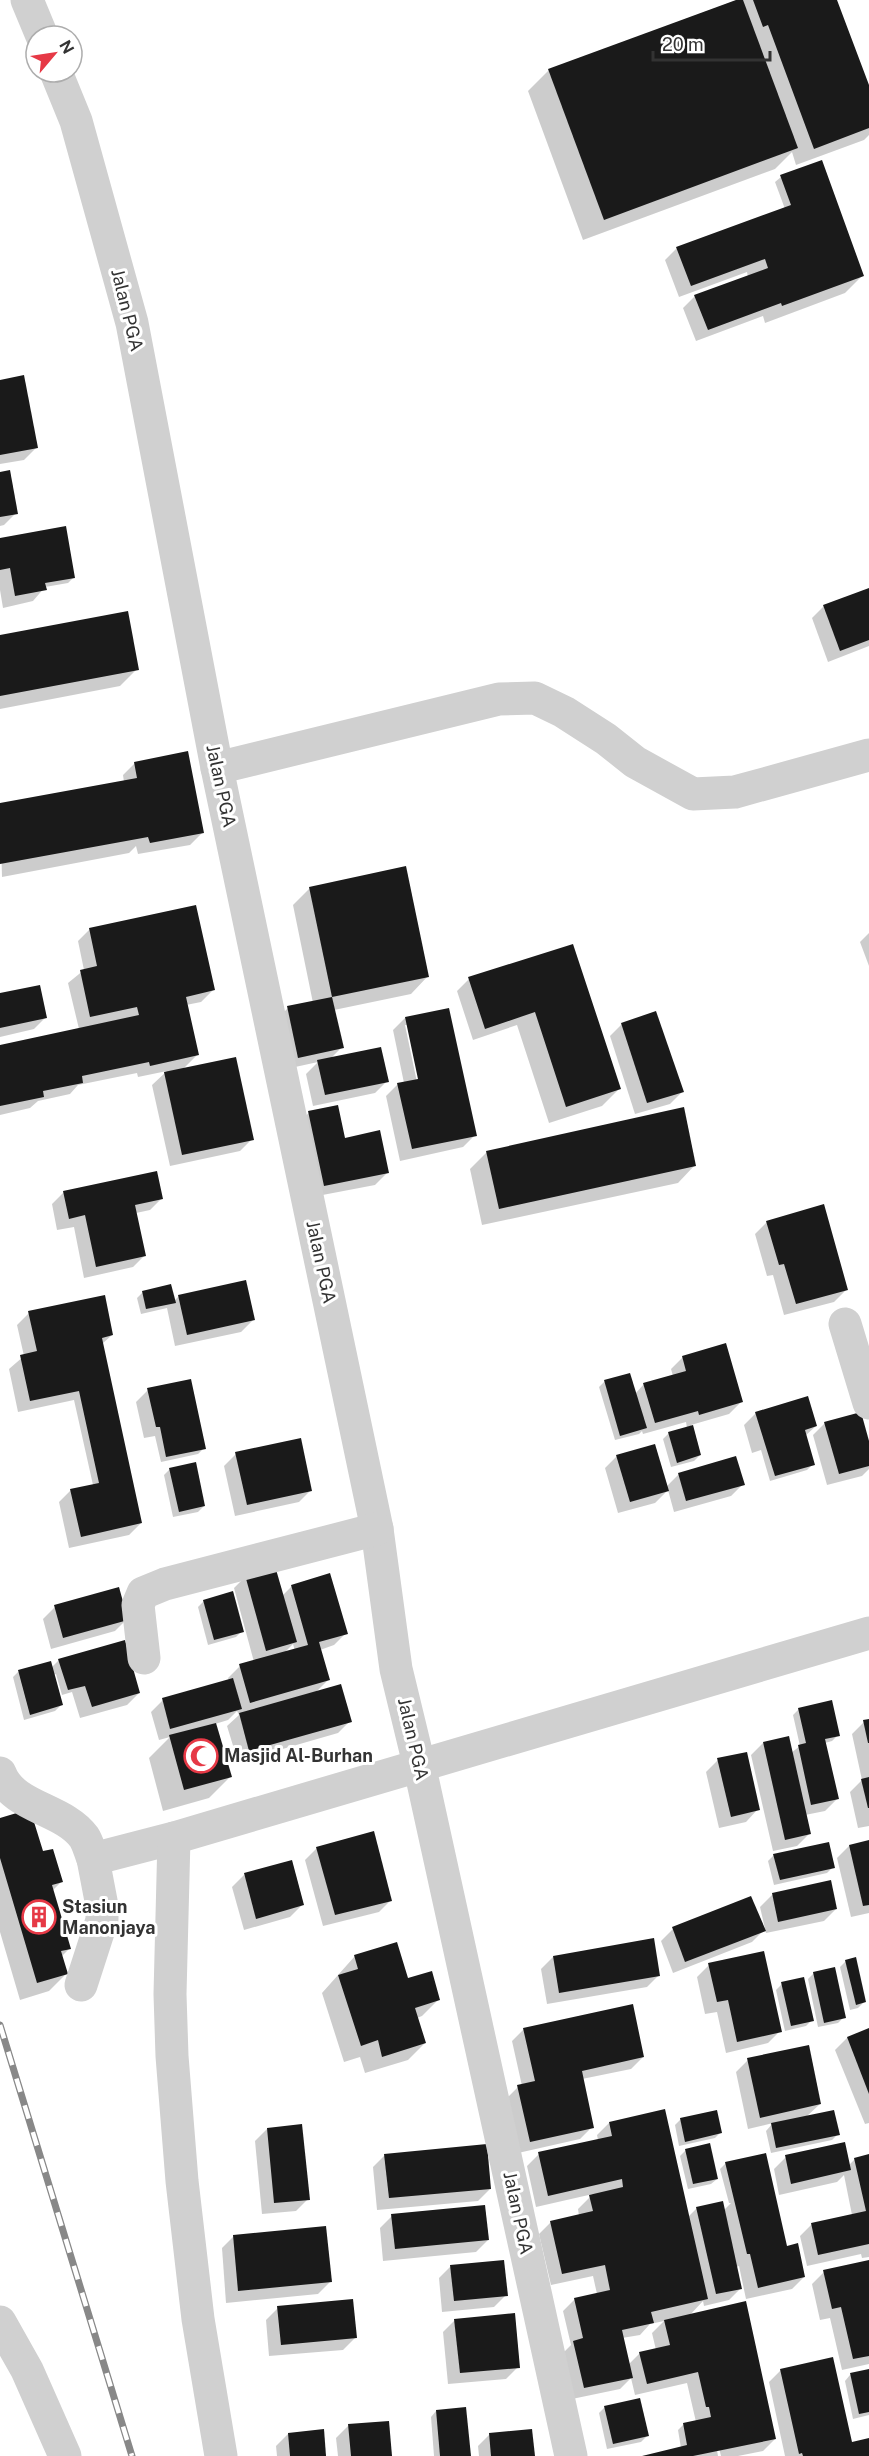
<svg xmlns="http://www.w3.org/2000/svg" width="869" height="2456" font-family="'Public Sans',sans-serif">
  <rect width="100%" height="100%" fill="#fff"/>
  <!-- shadow -->
  <g fill="#0003" fill-rule="evenodd">
    <polygon points="737,0 836,0 869,90 869,135 864,140 796,165 792,152 775,169 583,240 528,91 549,70"/>
    <polygon points="781,177 863,275 845,293 765,323 763,316 696,341 683,308 695,296 748,277 747,272 679,297 665,260 677,248 785,209 775,182"/>
    <polygon points="0,381 36,448 24,460 0,464"/>
    <polygon points="0,473 16,513 4,525 0,526"/>
    <polygon points="0,539 74,577 68,583 45,587 33,601 3,608 0,590"/>
    <polygon points="869,589 869,646 828,662 812,618 824,606"/>
    <polygon points="0,636 137,669 120,686 0,709"/>
    <polygon points="135,763 202,833 190,845 138,854 136,846 129,853 2,877 0,805 124,782 123,775"/>
    <polygon points="310,888 428,976 411,994 334,1010 342,1047 330,1059 387,1081 375,1093 313,1106 306,1074 318,1062 286,1069 276,1020 288,1008 313,1003 293,905"/>
    <polygon points="90,929 213,990 201,1002 186,1005 197,1055 182,1070 252,1139 240,1151 170,1166 152,1085 167,1071 138,1077 137,1073 78,1085 70,1094 38,1101 30,1108 0,1115 0,1046 79,1029 68,983 84,970 78,941"/>
    <polygon points="869,933 869,966 860,942"/>
    <polygon points="572,945 619,1089 602,1106 549,1123 517,1025 473,1040 457,991 469,979"/>
    <polygon points="0,995 46,1017 34,1029 0,1037"/>
    <path d="M 448,1009 L 475,1135 L 463,1147 L 400,1161 L 386,1096 L 398,1084 L 404,1083 L 393,1030 L 405,1018 ZM 405,1025 L 408,1025 L 421,1086 L 418,1087 Z"/>
    <polygon points="622,1024 682,1092 670,1104 635,1114 610,1036"/>
    <polygon points="309,1113 344,1137 387,1173 375,1185 312,1197 303,1118"/>
    <polygon points="487,1152 695,1165 678,1183 482,1225 470,1169"/>
    <polygon points="64,1192 162,1198 150,1210 136,1213 145,1255 133,1267 84,1278 74,1227 57,1230 52,1204"/>
    <polygon points="767,1222 846,1290 834,1302 784,1315 773,1275 767,1276 755,1234"/>
    <polygon points="143,1292 174,1301 179,1296 253,1320 241,1332 175,1346 167,1308 141,1314 137,1298"/>
    <polygon points="29,1313 112,1335 102,1344 141,1523 129,1535 69,1548 59,1502 71,1490 93,1485 74,1400 18,1412 9,1369 24,1356 17,1325"/>
    <polygon points="683,1357 741,1402 729,1414 691,1425 700,1455 694,1461 671,1467 663,1439 669,1433 687,1428 686,1422 643,1434 642,1431 639,1434 615,1440 599,1387 605,1381 635,1394 644,1384 673,1376 671,1369"/>
    <polygon points="148,1390 204,1448 198,1454 161,1462 155,1436 144,1438 136,1402"/>
    <polygon points="756,1413 816,1426 805,1436 813,1464 807,1470 770,1481 761,1450 752,1453 744,1425"/>
    <polygon points="825,1423 869,1446 869,1469 862,1476 827,1485 813,1435"/>
    <polygon points="236,1454 311,1490 299,1502 235,1516 224,1466"/>
    <polygon points="617,1456 666,1487 679,1474 743,1484 731,1496 674,1512 668,1490 655,1503 618,1513 605,1468"/>
    <polygon points="170,1469 204,1506 198,1512 173,1517 164,1475"/>
    <path d="M 246,1576 L 282,1596 L 292,1586 L 346,1633 L 334,1645 L 320,1650 L 328,1680 L 316,1692 L 350,1721 L 338,1733 L 238,1762 L 227,1726 L 239,1715 L 237,1711 L 228,1720 L 215,1724 L 230,1777 L 209,1798 L 163,1811 L 149,1758 L 170,1737 L 159,1740 L 151,1712 L 163,1700 L 229,1681 L 228,1678 L 240,1666 L 254,1662 L 234,1588 ZM 293,1644 L 295,1651 L 283,1654 Z"/>
    <polygon points="204,1601 242,1631 236,1637 208,1645 198,1607"/>
    <polygon points="55,1607 127,1619 115,1631 51,1649 43,1619"/>
    <polygon points="59,1660 139,1693 127,1705 80,1718 72,1692 62,1695 56,1674 53,1675 61,1705 55,1711 24,1720 13,1677 18,1672 50,1663 51,1668"/>
    <polygon points="799,1709 838,1735 832,1741 825,1743 837,1799 825,1811 805,1815 809,1834 797,1846 773,1851 751,1755 763,1743 791,1753 800,1746 793,1715"/>
    <polygon points="869,1721 869,1826 858,1828 850,1792 862,1780 852,1734 864,1722"/>
    <polygon points="718,1760 758,1809 746,1822 719,1828 706,1772"/>
    <polygon points="0,1819 42,1853 61,1882 52,1891 69,1949 61,1957 66,1974 49,1991 20,2000 0,1932"/>
    <polygon points="869,1842 869,1913 851,1917 837,1858 849,1846"/>
    <polygon points="317,1848 391,1900 379,1912 323,1926 305,1860"/>
    <polygon points="774,1855 833,1867 827,1873 774,1885 768,1861"/>
    <polygon points="244,1875 302,1905 290,1917 244,1930 232,1887"/>
    <polygon points="830,1882 836,1909 824,1921 766,1933 760,1907 772,1895"/>
    <polygon points="751,1898 765,1929 752,1942 673,1973 661,1941 673,1929"/>
    <polygon points="355,1956 407,1980 439,1999 422,2016 417,2018 425,2043 408,2060 365,2073 360,2057 344,2062 322,1993"/>
    <polygon points="553,1957 659,1975 647,1987 547,2004 541,1969"/>
    <polygon points="846,1961 864,2002 858,2008 850,2010 840,1967"/>
    <polygon points="709,1965 780,2031 768,2043 726,2053 717,2012 705,2014 697,1977"/>
    <polygon points="814,1973 844,2017 838,2023 818,2027 808,1979"/>
    <polygon points="782,1984 812,2020 806,2026 785,2031 776,1990"/>
    <polygon points="524,2029 643,2057 631,2069 582,2079 592,2127 580,2139 518,2153 506,2099 518,2087 522,2086 512,2041"/>
    <polygon points="869,2029 869,2123 865,2124 835,2050 847,2038"/>
    <polygon points="748,2060 820,2104 806,2117 838,2134 832,2140 771,2153 766,2131 773,2123 748,2129 736,2072"/>
    <polygon points="681,2119 721,2132 715,2138 679,2146 675,2125"/>
    <path d="M 609,2123 L 688,2217 L 697,2208 L 724,2210 L 731,2203 L 729,2203 L 720,2169 L 726,2163 L 786,2247 L 804,2277 L 792,2289 L 746,2299 L 739,2266 L 736,2267 L 741,2288 L 729,2300 L 704,2306 L 703,2301 L 689,2316 L 775,2439 L 763,2451 L 738,2456 L 721,2456 L 719,2448 L 717,2450 L 718,2456 L 645,2456 L 681,2448 L 678,2430 L 683,2425 L 696,2422 L 687,2383 L 635,2395 L 631,2378 L 620,2389 L 572,2399 L 562,2354 L 571,2345 L 563,2311 L 575,2299 L 597,2294 L 593,2276 L 551,2285 L 539,2234 L 551,2222 L 579,2216 L 578,2209 L 593,2194 L 536,2207 L 527,2166 L 539,2154 L 598,2140 L 597,2135 ZM 664,2321 L 652,2333 L 656,2350 L 640,2353 L 629,2364 L 622,2338 L 640,2335 L 650,2324 Z"/>
    <polygon points="267,2129 308,2199 296,2211 262,2214 255,2141"/>
    <polygon points="686,2150 717,2179 711,2184 688,2189 680,2156"/>
    <polygon points="385,2155 490,2189 478,2201 377,2210 373,2167"/>
    <polygon points="869,2156 869,2257 862,2258 861,2254 807,2266 800,2236 812,2224 852,2215 844,2175 837,2182 779,2195 774,2169 786,2157 848,2166 855,2159"/>
    <polygon points="392,2216 488,2240 476,2252 383,2261 380,2228"/>
    <polygon points="234,2236 330,2282 318,2294 226,2303 222,2248"/>
    <polygon points="869,2262 869,2364 842,2370 830,2318 820,2320 812,2284 824,2272"/>
    <polygon points="451,2266 506,2295 494,2307 442,2312 439,2278"/>
    <polygon points="278,2308 355,2338 343,2350 269,2356 266,2320"/>
    <polygon points="455,2320 518,2367 506,2379 448,2384 443,2332"/>
    <polygon points="781,2370 851,2444 869,2440 869,2456 785,2456 769,2382"/>
    <polygon points="869,2371 869,2415 853,2419 845,2381 850,2375"/>
    <polygon points="605,2407 647,2436 641,2442 607,2449 599,2413"/>
    <polygon points="436,2411 470,2456 434,2456 431,2417"/>
    <polygon points="348,2426 391,2456 338,2456 336,2438"/>
    <polygon points="288,2434 325,2456 277,2456 276,2446"/>
    <polygon points="490,2434 534,2456 479,2456 478,2446"/>
  </g>
  <!-- building -->
  <g fill="#1a1a1a">
    <polygon points="736,0 743,0 798,148 604,220 548,69"/>
    <polygon points="753,0 837,0 869,85 869,128 814,149 768,25 763,27"/>
    <polygon points="822,160 864,276 782,306 781,303 708,330 694,295 768,268 765,259 691,286 676,247 791,205 780,175"/>
    <polygon points="24,375 38,448 0,455 0,380"/>
    <polygon points="10,470 18,514 0,517 0,472"/>
    <polygon points="66,526 75,578 45,583 47,590 15,596 10,568 0,570 0,538"/>
    <polygon points="869,588 869,640 840,651 823,605"/>
    <polygon points="128,611 139,670 0,696 0,635"/>
    <polygon points="188,751 204,833 150,843 148,837 0,864 0,803 137,778 134,762"/>
    <polygon points="406,866 429,977 332,997 309,887"/>
    <polygon points="196,905 215,990 186,997 199,1055 150,1066 149,1062 82,1076 83,1083 43,1091 44,1097 0,1106 0,1045 139,1015 137,1007 90,1017 80,970 97,966 89,928"/>
    <polygon points="573,944 621,1089 566,1107 535,1012 485,1029 468,977"/>
    <polygon points="40,985 47,1018 0,1028 0,993"/>
    <polygon points="332,997 344,1048 298,1058 287,1006"/>
    <polygon points="449,1008 477,1136 412,1149 397,1083 418,1079 405,1017"/>
    <polygon points="656,1011 684,1092 647,1103 621,1023"/>
    <polygon points="381,1047 389,1082 325,1095 317,1060"/>
    <polygon points="236,1057 254,1140 182,1155 164,1072"/>
    <polygon points="338,1105 345,1138 380,1130 389,1173 324,1186 308,1111"/>
    <polygon points="684,1107 696,1166 499,1209 486,1151"/>
    <polygon points="157,1171 163,1199 135,1205 146,1256 96,1267 85,1215 69,1219 63,1191"/>
    <polygon points="824,1204 848,1290 796,1304 784,1264 779,1265 766,1221"/>
    <polygon points="246,1280 255,1320 187,1335 178,1295"/>
    <polygon points="171,1284 176,1303 146,1309 142,1291"/>
    <polygon points="105,1295 113,1335 102,1338 142,1523 81,1537 70,1489 99,1483 79,1391 30,1401 20,1355 37,1351 28,1311"/>
    <polygon points="726,1343 743,1402 699,1415 698,1411 655,1423 643,1383 686,1371 682,1356"/>
    <polygon points="630,1373 647,1428 620,1436 604,1380"/>
    <polygon points="191,1379 206,1449 166,1457 160,1427 156,1427 147,1388"/>
    <polygon points="808,1396 817,1426 805,1430 815,1465 775,1476 755,1412"/>
    <polygon points="861,1412 869,1441 869,1466 839,1474 824,1422"/>
    <polygon points="693,1425 701,1455 677,1463 668,1432"/>
    <polygon points="301,1438 312,1491 247,1505 235,1452"/>
    <polygon points="655,1444 669,1491 630,1502 616,1455"/>
    <polygon points="736,1456 745,1485 686,1501 678,1473"/>
    <polygon points="196,1462 205,1506 179,1512 169,1468"/>
    <polygon points="275,1566 297,1642 266,1651 245,1575"/>
    <polygon points="330,1573 348,1634 319,1642 330,1680 250,1703 239,1664 308,1645 291,1585"/>
    <polygon points="119,1587 128,1620 63,1638 54,1605"/>
    <polygon points="233,1591 244,1632 214,1640 203,1600"/>
    <polygon points="125,1640 140,1693 92,1707 85,1686 68,1690 58,1659"/>
    <polygon points="51,1661 63,1705 30,1715 18,1670"/>
    <polygon points="233,1678 242,1709 170,1729 162,1698"/>
    <polygon points="341,1684 352,1722 249,1751 239,1713"/>
    <polygon points="832,1700 840,1736 825,1739 839,1799 811,1805 798,1745 806,1743 798,1708"/>
    <polygon points="869,1719 869,1743 868,1743 863,1720"/>
    <polygon points="216,1723 232,1777 184,1790 169,1735"/>
    <polygon points="789,1736 811,1834 785,1840 763,1742"/>
    <polygon points="747,1752 760,1810 731,1817 717,1758"/>
    <polygon points="869,1777 869,1808 868,1808 861,1779"/>
    <polygon points="30,1809 43,1851 53,1849 63,1882 52,1885 71,1949 61,1951 68,1974 37,1983 0,1858 0,1818"/>
    <polygon points="374,1831 392,1901 335,1915 316,1847"/>
    <polygon points="869,1840 869,1905 863,1906 849,1845"/>
    <polygon points="829,1842 835,1868 780,1880 773,1854"/>
    <polygon points="292,1860 304,1905 256,1919 244,1873"/>
    <polygon points="831,1880 837,1909 778,1922 772,1893"/>
    <polygon points="751,1896 766,1931 685,1962 672,1927"/>
    <polygon points="654,1938 660,1976 559,1993 553,1956"/>
    <polygon points="397,1942 408,1978 432,1971 440,2000 415,2008 426,2043 382,2057 378,2040 361,2046 338,1975 358,1969 354,1955"/>
    <polygon points="764,1951 782,2032 737,2042 728,2000 717,2002 708,1963"/>
    <polygon points="856,1957 866,2002 856,2005 845,1960"/>
    <polygon points="835,1967 846,2018 824,2023 813,1972"/>
    <polygon points="804,1977 814,2021 791,2026 781,1982"/>
    <polygon points="633,2004 644,2057 582,2071 594,2128 530,2142 517,2085 535,2081 523,2028"/>
    <polygon points="869,2028 869,2094 847,2037"/>
    <polygon points="809,2045 821,2104 760,2118 747,2058"/>
    <polygon points="665,2109 708,2299 651,2312 654,2323 622,2330 633,2378 584,2388 573,2341 583,2338 574,2298 610,2290 605,2265 562,2274 550,2221 593,2211 589,2195 623,2187 622,2179 548,2196 538,2152 612,2136 609,2122"/>
    <polygon points="717,2110 722,2133 685,2142 680,2118"/>
    <polygon points="834,2110 840,2135 776,2148 771,2123"/>
    <polygon points="302,2124 310,2200 274,2203 267,2128"/>
    <polygon points="845,2142 851,2170 791,2184 785,2155"/>
    <polygon points="710,2143 718,2179 693,2184 685,2149"/>
    <polygon points="487,2144 491,2189 389,2198 384,2154"/>
    <polygon points="766,2153 787,2246 798,2243 805,2277 758,2288 750,2254 747,2254 725,2162"/>
    <polygon points="869,2154 869,2244 818,2255 811,2223 866,2211 854,2158"/>
    <polygon points="723,2201 742,2289 716,2294 696,2207"/>
    <polygon points="485,2205 489,2240 395,2249 391,2214"/>
    <polygon points="326,2226 332,2282 238,2291 233,2235"/>
    <polygon points="504,2260 508,2296 454,2301 450,2265"/>
    <polygon points="869,2260 869,2356 853,2359 841,2307 832,2309 823,2270"/>
    <polygon points="353,2299 357,2338 281,2345 277,2306"/>
    <polygon points="746,2301 776,2439 693,2456 642,2456 687,2445 683,2423 711,2417 709,2407 706,2407 698,2372 647,2384 639,2352 670,2345 664,2320"/>
    <polygon points="515,2313 520,2368 460,2373 454,2319"/>
    <polygon points="833,2357 852,2442 869,2438 869,2456 803,2456 802,2453 799,2454 780,2369"/>
    <polygon points="869,2369 869,2412 859,2414 850,2373"/>
    <polygon points="640,2398 649,2436 613,2444 604,2406"/>
    <polygon points="466,2407 471,2456 440,2456 436,2410"/>
    <polygon points="389,2421 392,2456 351,2456 348,2424"/>
    <polygon points="324,2429 326,2456 290,2456 288,2433"/>
    <polygon points="532,2429 535,2456 491,2456 489,2433"/>
  </g>
  <g fill="none" stroke-linecap="round" stroke-linejoin="round">
    <!-- minor -->
    <g stroke="#d0d0d0" stroke-width="33">
      <polyline points="27,0 42,36"/>
      <polyline points="56,72 76,121 132,323 217,768 377,1529 396,1669 419,1764 571,2456"/>
      <polyline points="217,768 499,699 535,698 564,712 606,739 635,762 693,794 735,792 869,755"/>
      <polyline points="845,1324 869,1403"/>
      <polyline points="144,1658 138,1605 143,1593 165,1584 377,1529"/>
      <path d="M 0,1773 C 13,1808 63,1808 84,1837 C 88,1843 90,1852 93,1859 L 174,1838"/>
      <polyline points="81,1985 102,1920 102,1906 93,1859"/>
      <polyline points="0,2322 27,2370 65,2456"/>
      <polyline points="221,2456 198,2319 182,2181 172,2056 170,1994 174,1838 869,1633"/>
    </g>
    <defs>
      <polyline id="rail" points="0,2025 132,2456"/>
    </defs>
    <!-- rail casing -->
    <use href="#rail" stroke="#888" stroke-width="7"/>
    <!-- rail -->
    <use href="#rail" stroke="#fff" stroke-width="4.5" stroke-dasharray="14" stroke-linecap="butt"/>
  </g>
  <!-- icons -->
  <defs>
    <symbol id="mosque-ring" viewBox="-11 -11 22 22"><circle r="9.5" fill="#fff" stroke="#e63946" stroke-width="1.5"/><path d="M3.5-4.9A6 6 0 1 0 3.5 4.9A5 5 0 1 1 3.5-4.9Z" fill="#e63946"/></symbol>
    <symbol id="building-ring" viewBox="-11 -11 22 22"><circle r="9.5" fill="#fff" stroke="#e63946" stroke-width="1.5"/><path d="M-4-6H4V6H1V3H-1V6H-4ZM-2.5-4.3h1.7v1.8h-1.7ZM.8-4.3h1.7v1.8H.8ZM-2.5-1h1.7V.8h-1.7ZM.8-1h1.7V.8H.8Z" fill="#e63946"/></symbol>
  </defs>
  <g fill-rule="evenodd">
    <use href="#mosque-ring" x="182" y="1737" width="38" height="38"/>
    <use href="#building-ring" x="20" y="1898" width="38" height="38"/>
  </g>
  <g text-anchor="middle" stroke-width="6" stroke-linejoin="round" paint-order="stroke">
    <!-- street labels -->
    <g font-size="18" fill="#333" stroke="#fff">
      <text transform="translate(127 310) rotate(76)" y="6">Jalan PGA</text>
      <text transform="translate(221 786) rotate(78)" y="6">Jalan PGA</text>
      <text transform="translate(321 1262) rotate(78)" y="6">Jalan PGA</text>
      <text transform="translate(413 1739) rotate(77)" y="6">Jalan PGA</text>
      <text transform="translate(518 2213) rotate(78)" y="6">Jalan PGA</text>
    </g>
    <!-- poi labels -->
    <g font-size="18" font-weight="bold" fill="#333" stroke="#fff" text-anchor="start">
      <text x="224" y="1762">Masjid Al-Burhan</text>
      <text x="62" y="1913">Stasiun<tspan x="62" dy="21">Manonjaya</tspan></text>
    </g>
  </g>
  <!-- north arrow -->
  <g transform="translate(54 54) rotate(61)"><circle r="28" fill="#ffffff" stroke="#adadad" stroke-width="1.5"/>
  <path d="M0-4.5L10 22L0 15L-10 22Z" fill="#e63946"/>
  <text y="-9" font-size="16" font-weight="bold" text-anchor="middle" fill="#333333">N</text>
  </g>
  <!-- scale -->
  <path d="M653 51v9h117v-9" fill="none" stroke="#333333" stroke-width="3"/>
  <text x="662" y="51" font-size="18" fill="#333333" stroke="#ffffff" stroke-width="4.5" paint-order="stroke">20 m</text>
</svg>
